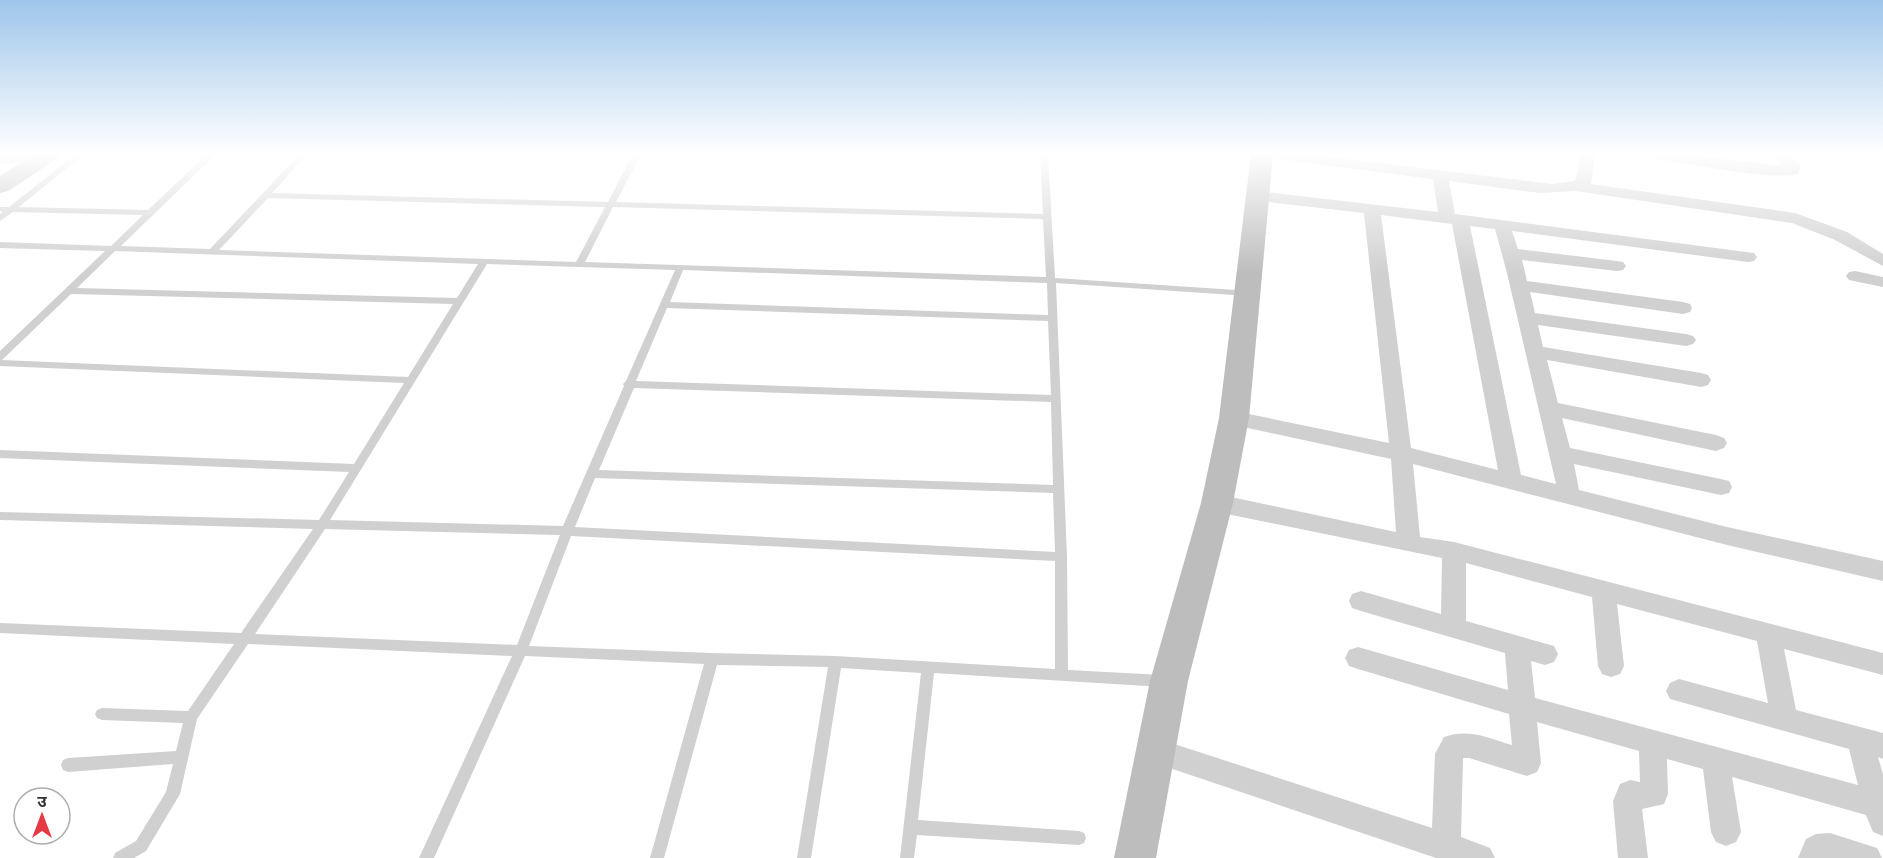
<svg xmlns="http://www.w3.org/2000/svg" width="1883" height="858" font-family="'Space Grotesk','Noto Sans Devanagari',sans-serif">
  <rect width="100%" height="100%" fill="#fff"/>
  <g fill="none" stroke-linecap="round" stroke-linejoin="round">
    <!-- lane -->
    <path fill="#d0d0d0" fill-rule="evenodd" d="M 76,154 L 84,154 L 19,207 L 148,210 L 204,157 L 161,156 L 157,154 L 216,154 L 121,246 L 210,249 L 300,154 L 308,154 L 272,193 L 608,202 L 633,154 L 641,154 L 616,202 L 1043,214 L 1040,154 L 1048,154 L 1055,278 L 1251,291 L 1253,293 L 1248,296 L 1056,283 L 1067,557 L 1068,670 L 1163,675 L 1168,677 L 1170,681 L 1168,685 L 1163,687 L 934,673 L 918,820 L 1079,831 L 1084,833 L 1086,838 L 1084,843 L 1079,845 L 917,835 L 914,858 L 900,858 L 921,673 L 841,668 L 811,858 L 797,858 L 828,667 L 717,665 L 664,858 L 650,858 L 704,664 L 525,656 L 434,858 L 419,858 L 512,656 L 248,644 L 197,719 L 180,794 L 146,851 L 134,858 L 113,858 L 115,853 L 136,841 L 166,792 L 173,764 L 68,772 L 63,770 L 61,765 L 63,760 L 68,758 L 176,751 L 183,723 L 102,720 L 97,718 L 95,714 L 97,710 L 102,708 L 188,711 L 234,644 L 0,633 L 0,623 L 241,633 L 313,529 L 0,520 L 0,512 L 319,520 L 349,472 L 0,458 L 0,450 L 354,464 L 404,383 L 0,366 L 0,351 L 105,251 L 0,248 L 0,242 L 111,246 L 143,215 L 13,212 L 0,221 L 0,214 L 3,212 L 0,211 L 0,207 L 9,207 ZM 268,198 L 605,207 L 576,262 L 219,250 ZM 613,207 L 1043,219 L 1046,277 L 585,262 ZM 115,251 L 478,264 L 457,298 L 77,288 ZM 487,264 L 675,270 L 626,381 L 623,384 L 624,386 L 563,526 L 330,520 ZM 683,270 L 1047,283 L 1048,315 L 670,302 ZM 71,294 L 453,304 L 408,377 L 2,360 ZM 667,308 L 1048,321 L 1051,395 L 636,381 ZM 634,388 L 1051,402 L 1053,485 L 599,470 ZM 595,478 L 1053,493 L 1055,552 L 575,527 ZM 325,529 L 560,535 L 517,645 L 255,634 ZM 571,536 L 1055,561 L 1055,669 L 835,656 L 712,653 L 529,646 Z"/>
    <!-- street -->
    <g fill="#d0d0d0" fill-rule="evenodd">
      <polygon points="0,154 41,154 49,159 41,164 0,163"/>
      <path d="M 1269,154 L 1308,154 L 1552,184 L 1575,181 L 1581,154 L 1595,154 L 1591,184 L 1795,213 L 1847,232 L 1883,254 L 1883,266 L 1835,240 L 1792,223 L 1576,191 L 1540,193 L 1449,181 L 1455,214 L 1754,253 L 1757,257 L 1754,261 L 1748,262 L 1512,231 L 1518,249 L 1617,261 L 1623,262 L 1626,266 L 1623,270 L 1617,271 L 1522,260 L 1527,281 L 1683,302 L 1690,304 L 1692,308 L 1690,312 L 1683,314 L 1530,292 L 1535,313 L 1686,334 L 1693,336 L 1696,340 L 1693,344 L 1686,346 L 1538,325 L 1543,347 L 1701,373 L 1708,375 L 1711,380 L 1708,385 L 1701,387 L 1547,360 L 1558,403 L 1716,435 L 1724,438 L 1727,443 L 1724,448 L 1716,451 L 1562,418 L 1570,448 L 1721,479 L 1729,481 L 1732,487 L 1729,493 L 1721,495 L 1574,464 L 1579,490 L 1727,527 L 1883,561 L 1883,581 L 1727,545 L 1413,464 L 1420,537 L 1454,542 L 1883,653 L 1883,675 L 1784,649 L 1796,710 L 1883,733 L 1883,759 L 1878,757 L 1883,774 L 1883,836 L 1873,832 L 1866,815 L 1732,777 L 1741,832 L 1736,842 L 1726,846 L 1716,842 L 1711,832 L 1703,769 L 1667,759 L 1668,794 L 1664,804 L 1642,809 L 1648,858 L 1618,858 L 1613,801 L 1620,784 L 1630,780 L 1640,782 L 1639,751 L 1537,722 L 1541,763 L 1537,772 L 1527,776 L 1469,758 L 1463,758 L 1461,837 L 1490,848 L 1495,858 L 1436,858 L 1146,760 L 1142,751 L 1146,742 L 1156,738 L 1432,828 L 1435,754 L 1444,737 C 1468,728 1489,738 1512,745 L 1509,714 L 1358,669 L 1349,666 L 1345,658 L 1349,650 L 1358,647 L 1508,690 L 1505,653 L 1361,611 L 1352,608 L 1349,601 L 1352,594 L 1361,591 L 1441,614 L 1442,558 L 1217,512 L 1209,509 L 1206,503 L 1209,497 L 1217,494 L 1396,532 L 1391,459 L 1234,425 L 1227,423 L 1224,418 L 1227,413 L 1234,411 L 1389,443 L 1364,213 L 1258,201 L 1250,196 L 1258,191 L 1438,212 L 1433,179 L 1277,159 ZM 1381,215 L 1452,224 L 1498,470 L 1411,448 ZM 1470,226 L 1495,229 L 1507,273 L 1556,484 L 1521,475 ZM 1466,563 L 1592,597 L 1598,666 L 1602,674 L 1611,677 L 1620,674 L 1624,666 L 1617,604 L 1757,641 L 1768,703 L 1679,679 L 1670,683 L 1666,691 L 1670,699 L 1849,749 L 1858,785 L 1535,698 L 1531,661 L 1545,665 L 1554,662 L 1558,654 L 1554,646 L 1466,621 Z"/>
      <path d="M 1648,154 L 1685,154 L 1783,166 L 1771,154 L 1788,154 L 1801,166 L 1798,174 C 1769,181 1689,163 1656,159 Z"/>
      <polygon points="1855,271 1883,277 1883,287 1849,280 1846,276 1849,272"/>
      <polygon points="1830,833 1877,848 1882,858 1798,858 1806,839 1816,834"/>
    </g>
    <!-- secondary -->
    <g fill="#bdbdbd" fill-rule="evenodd">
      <polygon points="35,154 60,154 57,159 8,191 0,193 0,176"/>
      <polygon points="1251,154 1273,154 1249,418 1233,503 1188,681 1156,858 1114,858 1150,681 1201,503 1219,418"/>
    </g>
  </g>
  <!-- sky -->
  <linearGradient id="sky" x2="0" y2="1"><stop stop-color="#9ec6ea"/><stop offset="0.56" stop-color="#fff"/><stop offset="1" stop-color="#fff" stop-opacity="0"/></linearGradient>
  <rect width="1883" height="274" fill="url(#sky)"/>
  <!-- north arrow -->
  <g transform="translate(42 816)"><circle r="28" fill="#ffffff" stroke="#adadad" stroke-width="1.5"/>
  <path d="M0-4.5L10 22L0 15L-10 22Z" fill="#e63946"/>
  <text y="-9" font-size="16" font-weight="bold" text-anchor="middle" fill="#333333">उ</text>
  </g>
</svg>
